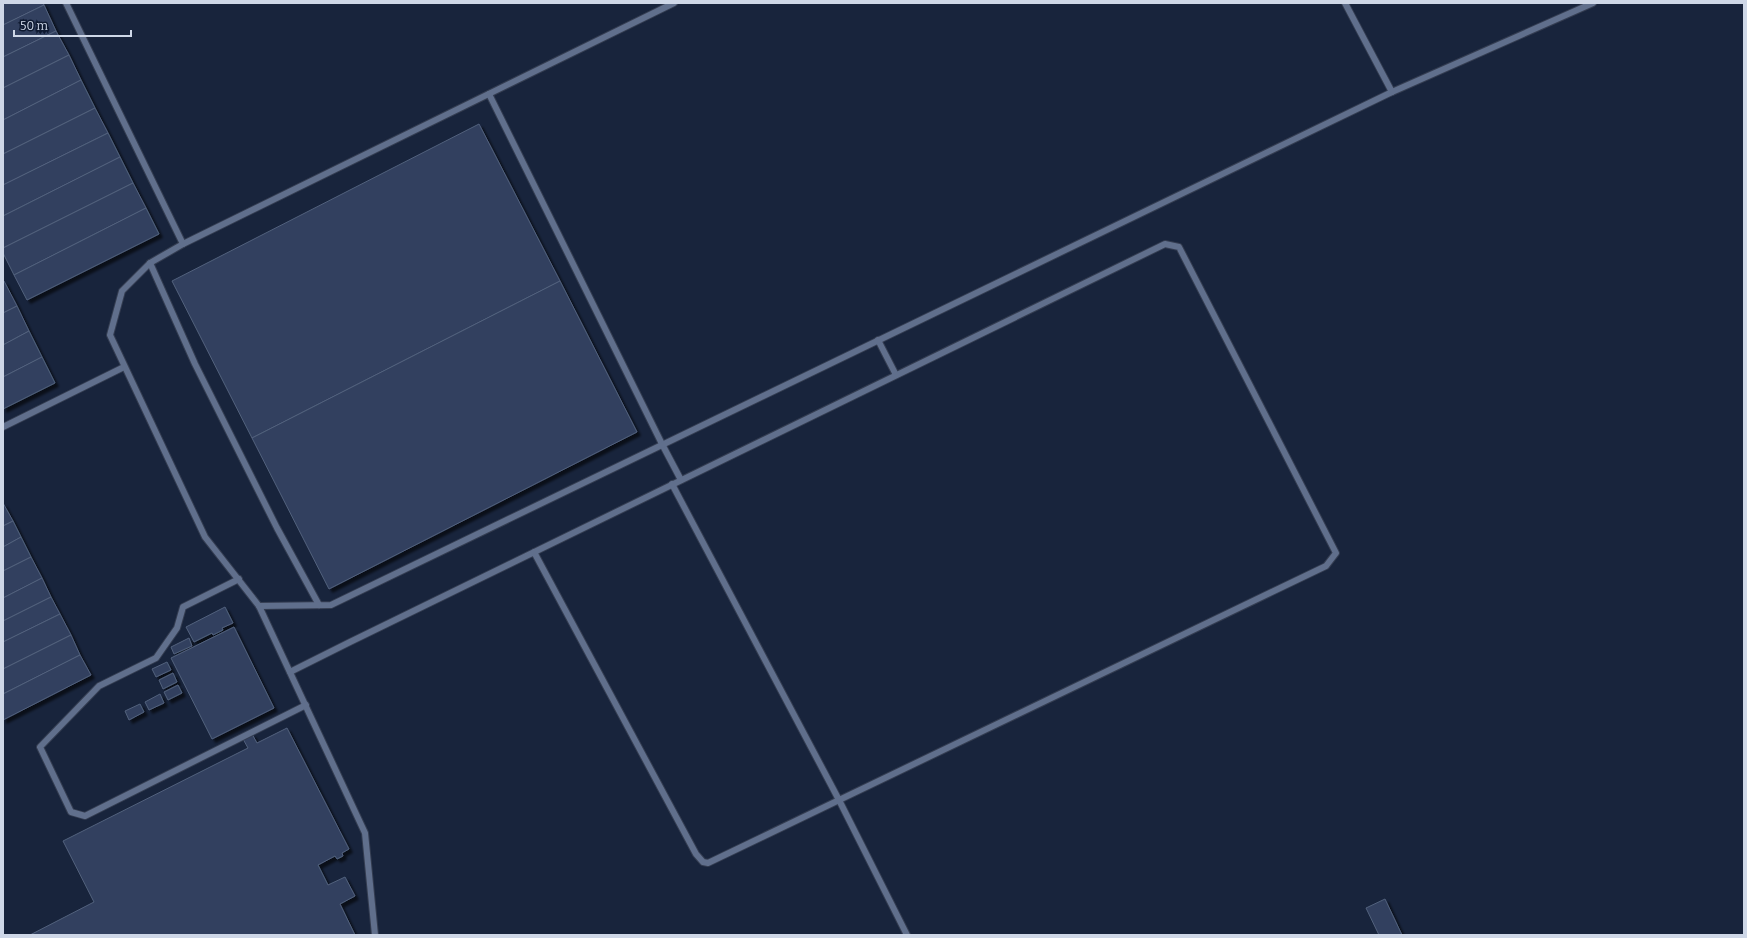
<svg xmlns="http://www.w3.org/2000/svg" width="1747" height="938" font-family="Bitter,serif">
  <defs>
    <filter id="shadow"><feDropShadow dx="3.5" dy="3.5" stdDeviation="1" flood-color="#0009"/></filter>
  </defs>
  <rect width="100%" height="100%" fill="#18243c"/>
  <!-- building -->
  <g fill="#32415f" stroke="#52617d" filter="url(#shadow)">
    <polygon points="3,3 43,3 44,5 3,25"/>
    <polygon points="44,5 56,31 3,57 3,25"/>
    <polygon points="56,31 69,55 3,88 3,57"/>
    <polygon points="69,55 81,80 3,120 3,88"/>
    <polygon points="81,80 95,108 3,154 3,120"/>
    <polygon points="95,108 108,133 3,185 3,154"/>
    <polygon points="479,124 560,281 252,438 172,281"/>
    <polygon points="108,133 120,157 3,216 3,185"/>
    <polygon points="120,157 133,183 3,248 3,216"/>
    <polygon points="133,183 146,208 14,275 3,253 3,248"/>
    <polygon points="146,208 159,234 27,300 14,275"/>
    <polygon points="4,281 17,306 3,313 3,282"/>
    <polygon points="560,281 637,432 329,589 252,438"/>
    <polygon points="17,306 29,331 3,345 3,313"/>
    <polygon points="29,331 42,357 3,377 3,345"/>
    <polygon points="42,357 55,383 3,409 3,377"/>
    <polygon points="3,503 13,521 3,526"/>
    <polygon points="13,521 21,537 3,547 3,526"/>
    <polygon points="21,537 31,557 3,571 3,547"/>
    <polygon points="31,557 42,578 3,598 3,571"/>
    <polygon points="42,578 51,597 3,621 3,598"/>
    <polygon points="51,597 60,614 3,642 3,621"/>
    <polygon points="225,607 233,623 222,628 223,630 213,635 212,633 194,642 186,627"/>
    <polygon points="60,614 71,635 3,669 3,642"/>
    <polygon points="234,627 274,708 212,739 171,658"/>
    <polygon points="71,635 80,655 3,694 3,669"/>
    <polygon points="189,638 192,646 174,654 171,647"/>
    <polygon points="80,655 91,675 3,720 3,694"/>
    <polygon points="167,662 171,670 156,677 152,669"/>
    <polygon points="173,673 177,682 163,689 159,680"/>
    <polygon points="178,685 182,693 168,700 164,692"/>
    <polygon points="160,694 164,703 149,710 145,702"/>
    <polygon points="140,704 144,712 129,720 125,711"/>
    <polygon points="287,728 349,849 342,853 343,856 337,859 335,856 318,865 328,885 345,877 355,896 340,904 355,935 30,935 94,902 63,841 248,748 243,739 252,734 257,743"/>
    <polygon points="1385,899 1402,935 1379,935 1366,908"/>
  </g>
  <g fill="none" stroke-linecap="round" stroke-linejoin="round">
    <defs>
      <g id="service">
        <polyline points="66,3 183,244 150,263 122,291 110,335 205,537 259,606 365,833 375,935"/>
        <polyline points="1345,3 1392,92"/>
        <polyline points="489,94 662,444 681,480"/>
        <polyline points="183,244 674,3"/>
        <polyline points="150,263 195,364 277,528 319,605"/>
        <polyline points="878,340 896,375"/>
        <polyline points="3,427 124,367"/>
        <polyline points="672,484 839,800 907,935"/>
        <polyline points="239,579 183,607 177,628 156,658 99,686 40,747 71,812 85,816 306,705"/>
        <polyline points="259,606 331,605 1392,92 1593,3"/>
        <polyline points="290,672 350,642 1165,244 1179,247 1336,553 1326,566 708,863 703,862 696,854 534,552"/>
      </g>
    </defs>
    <!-- service casing -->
    <use href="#service" stroke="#343d51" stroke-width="8"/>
    <!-- service -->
    <use href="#service" stroke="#606f8c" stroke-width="6"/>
  </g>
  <!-- border -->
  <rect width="1747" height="938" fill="none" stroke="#ced7e7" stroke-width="8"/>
  <!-- scale -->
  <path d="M14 30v6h117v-6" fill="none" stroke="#ced7e7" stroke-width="2"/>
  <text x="20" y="30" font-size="12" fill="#ced7e7" stroke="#0f1a31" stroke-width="3" paint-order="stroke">50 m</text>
</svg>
